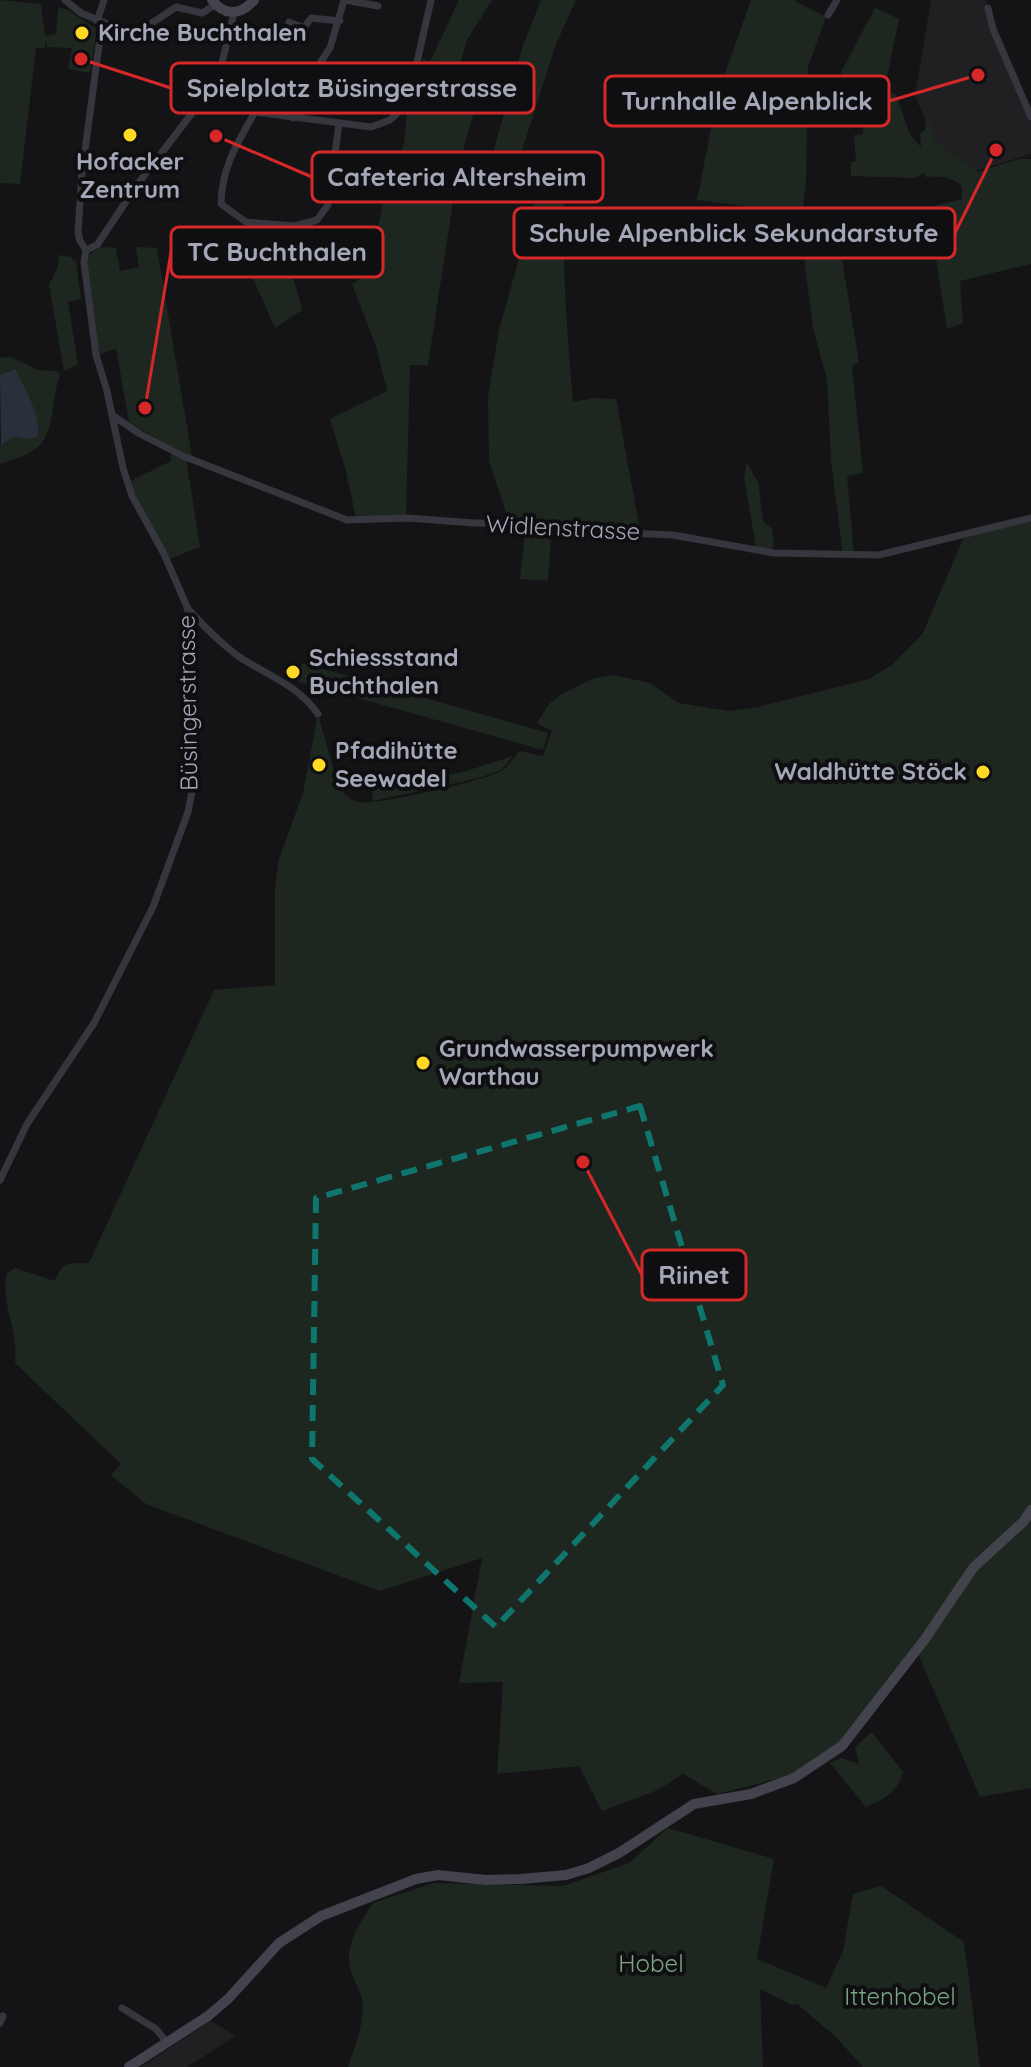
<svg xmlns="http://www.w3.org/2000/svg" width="1031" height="2067" font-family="Quicksand,sans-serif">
  <rect width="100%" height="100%" fill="#141416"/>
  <!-- built -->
  <g fill="#202023">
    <polygon points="931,0 986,0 991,30 1031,123 1031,154 976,171 934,140 915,96"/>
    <polygon points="211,2021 236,2036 187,2067 141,2067"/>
  </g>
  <!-- green -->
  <g fill="#1e2620">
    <polygon points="0,0 41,4 45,36 56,34 58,8 66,9 97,29 90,73 68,69 72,48 47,47 45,40 45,48 36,48 20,184 0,183"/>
    <polygon points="459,0 492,0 467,40 458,71 483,79 458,169 428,365 410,365 406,516 356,518 346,471 330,419 387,391 376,346 352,284 376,270 375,242 383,201 395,176 404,143 407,112 414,100 423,58 430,62"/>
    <polygon points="541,0 576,0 556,44 514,175 488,171 522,48"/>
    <polygon points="751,0 793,0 826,17 808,67 806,179 803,208 798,213 697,200 718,93"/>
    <path d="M 875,8 L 899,19 L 884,92 L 896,94 L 910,135 L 921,147 L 920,133 L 925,130 L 926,120 L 929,119 L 934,140 L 978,172 L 1019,159 L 1031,159 L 1031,264 L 960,281 L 963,323 L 947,329 L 928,207 L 962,199 L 962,186 C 949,176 940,176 924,177 L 925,173 L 915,178 L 851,176 L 851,162 L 856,161 L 854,135 L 863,134 L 864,103 L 840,102 L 841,72 Z"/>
    <path d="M 541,180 L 565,184 C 561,257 567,330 573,402 L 594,398 L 616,399 L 640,531 L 509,521 L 489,461 L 488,397 L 499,330 Z"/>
    <polygon points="836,223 859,362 852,366 863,473 847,476 854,554 844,553 842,549 831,460 827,380 813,328 803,250 805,226"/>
    <polygon points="101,247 116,248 120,271 139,267 136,247 157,248 192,456 169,446 129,422 116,348 99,355 87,264 89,255"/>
    <polygon points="59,255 72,257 73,261 76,261 81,299 68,302 78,364 64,371 49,285 57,269"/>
    <polygon points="263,264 294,280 302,310 275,328 251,274 242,265"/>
    <path d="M 11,357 L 38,370 L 56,371 L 60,375 C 50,400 57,438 31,452 C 22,457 10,460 0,464 L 0,442 L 1,445 L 15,435 L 27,439 L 14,369 L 0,375 L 0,358 Z"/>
    <polygon points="171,452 186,458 200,547 169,559 129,482 171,461"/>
    <polygon points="747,463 758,482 763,521 772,529 774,545 770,550 756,547 744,478"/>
    <path d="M 1031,518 L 1031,1788 L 980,1797 L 918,1654 L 841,1745 L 797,1774 L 717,1794 L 683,1774 L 658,1790 L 602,1811 L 579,1766 L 497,1774 L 503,1682 L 459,1683 L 482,1558 L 380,1591 L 146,1504 L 111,1475 L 121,1464 L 15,1363 C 19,1332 0,1303 7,1273 L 15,1268 L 55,1281 C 64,1259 69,1264 89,1263 L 214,990 L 275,985 L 275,888 L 279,859 L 303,793 L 318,714 L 337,782 C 342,792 347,799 359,802 C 374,806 489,780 503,770 C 509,765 514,758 519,751 L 543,756 L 552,731 L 537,723 L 549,704 L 562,694 L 592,679 L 614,675 L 650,683 L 679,703 L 728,711 L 758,707 L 869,679 L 893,664 L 923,633 L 965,534 Z"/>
    <polygon points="526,522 552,525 548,581 520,579"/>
    <polygon points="302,663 548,733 543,750 297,681"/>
    <polygon points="513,756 501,770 479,778 373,801 371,788 463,772"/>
    <path d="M 872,1732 L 903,1772 C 896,1794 886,1798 866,1807 L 830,1763 L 841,1758 L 859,1764 L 855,1747 Z"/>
    <path d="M 668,1828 L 774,1859 L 757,1959 L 826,1988 L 843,1951 L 853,1894 L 881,1886 L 964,1942 L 980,2067 L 863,2067 L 835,2036 L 797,2004 L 791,2005 L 760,1989 L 763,2067 L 348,2067 C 355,2046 365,2023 362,2000 C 360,1990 354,1981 351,1971 C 343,1946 360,1923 373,1903 L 434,1883 L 563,1886 L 629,1863 Z"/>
  </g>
  <!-- water -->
  <path fill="#29303b" d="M 15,369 C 25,389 41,415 38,437 L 27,439 L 15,436 L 1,445 L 0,375 Z"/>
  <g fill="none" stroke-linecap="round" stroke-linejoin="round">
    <!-- street -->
    <g stroke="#36363e" stroke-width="7">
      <polyline points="65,0 81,13 134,35 176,7 202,13 215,5"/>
      <polyline points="345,0 378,6"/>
      <polyline points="988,8 993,29 1031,117"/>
      <polyline points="828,15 837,0"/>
      <polyline points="97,21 104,0"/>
      <polyline points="289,22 304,28 311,18 340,21"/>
      <polyline points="212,87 255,112 371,127 390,120 406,105 409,98 431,0"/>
      <path d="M 255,112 C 237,144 222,166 221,204 L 246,222 L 295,226 L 317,220 L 328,205 L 339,124"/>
      <polyline points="293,118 298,96 330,48 344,0"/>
      <polyline points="86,250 97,245 137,185 212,87 220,71 234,13"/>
      <polyline points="112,415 140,434 183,456 347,520 407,518 474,523 537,523 604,532 673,535 774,553 879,555 1031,518"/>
      <path d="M 188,609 C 204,626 219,642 238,656 C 266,675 297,684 318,714"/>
      <polyline points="0,1180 27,1124 94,1023 153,907 188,812 194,781 188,609 164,554 132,496 123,468 107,391 96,355 84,262 86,250 80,241 78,232 82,173 102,23"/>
      <polyline points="122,2008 156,2029 166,2041"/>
      <polyline points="0,2023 3,2016"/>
    </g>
    <!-- secondary -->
    <g stroke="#42434c" stroke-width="10">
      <path d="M 212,0 C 225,17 241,15 254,0"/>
      <polyline points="129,2067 208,2016 228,1999 279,1943 321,1916 416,1879 438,1875 486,1880 521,1879 566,1875 589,1868 619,1853 694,1804 751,1794 794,1778 842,1746 925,1639 973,1568 1024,1521 1031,1510"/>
    </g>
  </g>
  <!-- marked area -->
  <path fill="none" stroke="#0f766e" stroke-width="6" stroke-dasharray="16 10" stroke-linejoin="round" d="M 640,1106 L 723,1385 L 496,1627 L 312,1459 L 316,1198 Z"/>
  <!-- markers -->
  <g fill="#ffd923" stroke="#0f0f11" stroke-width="3">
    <circle cx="82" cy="33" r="8"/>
    <circle cx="130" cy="135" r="8"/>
    <circle cx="293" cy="672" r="8"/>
    <circle cx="319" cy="765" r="8"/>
    <circle cx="983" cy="772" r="8"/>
    <circle cx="423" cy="1063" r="8"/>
  </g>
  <g text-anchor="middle" stroke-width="8" stroke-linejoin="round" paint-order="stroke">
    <!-- poi labels -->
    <g font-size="24" font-weight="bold" fill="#a4a7b8" stroke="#0f0f11" text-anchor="start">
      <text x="98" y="41">Kirche Buchthalen</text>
      <text x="130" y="170" text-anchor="middle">Hofacker<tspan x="130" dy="28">Zentrum</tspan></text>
      <text x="309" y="666">Schiessstand<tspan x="309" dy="28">Buchthalen</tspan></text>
      <text x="335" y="759">Pfadihütte<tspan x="335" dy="28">Seewadel</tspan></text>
      <text x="967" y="780" text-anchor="end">Waldhütte Stöck</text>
      <text x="439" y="1057">Grundwasserpumpwerk<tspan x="439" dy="28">Warthau</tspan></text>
    </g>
    <!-- street labels -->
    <g font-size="24" fill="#a4a7b8" stroke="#0f0f11">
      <text transform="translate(563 528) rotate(3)" y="8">Widlenstrasse</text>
      <text transform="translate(188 703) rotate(-91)" y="8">Büsingerstrasse</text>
    </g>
    <!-- park labels -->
    <g font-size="24" fill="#79a583" stroke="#0f0f11">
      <text x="651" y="1972">Hobel</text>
      <text x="900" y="2005">Ittenhobel</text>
    </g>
  </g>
  <!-- callouts -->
  <path fill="none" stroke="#d62828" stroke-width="3" d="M81 59L171 88M978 75L889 101M216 136L312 177M996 150L955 233M145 408L171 252M583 1162L642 1275"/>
  <g fill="#d62828" stroke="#0f0f11" stroke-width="3">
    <circle cx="81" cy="59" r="8"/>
    <circle cx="978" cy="75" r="8"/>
    <circle cx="216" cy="136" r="8"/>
    <circle cx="996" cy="150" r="8"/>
    <circle cx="145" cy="408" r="8"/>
    <circle cx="583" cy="1162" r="8"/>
  </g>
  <g fill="#0f0f11" stroke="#d62828" stroke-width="3">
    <rect x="171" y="63" width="363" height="50" rx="8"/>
    <rect x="605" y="76" width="284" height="50" rx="8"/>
    <rect x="312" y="152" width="291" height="50" rx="8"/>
    <rect x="514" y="208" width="441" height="50" rx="8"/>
    <rect x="171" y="227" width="212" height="50" rx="8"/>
    <rect x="642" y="1250" width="104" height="50" rx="8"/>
  </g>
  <g font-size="26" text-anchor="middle" font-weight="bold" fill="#a4a7b8">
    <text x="352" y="97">Spielplatz Büsingerstrasse</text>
    <text x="747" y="110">Turnhalle Alpenblick</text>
    <text x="457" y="186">Cafeteria Altersheim</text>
    <text x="734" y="242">Schule Alpenblick Sekundarstufe</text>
    <text x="277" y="261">TC Buchthalen</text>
    <text x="694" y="1284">Riinet</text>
  </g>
</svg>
